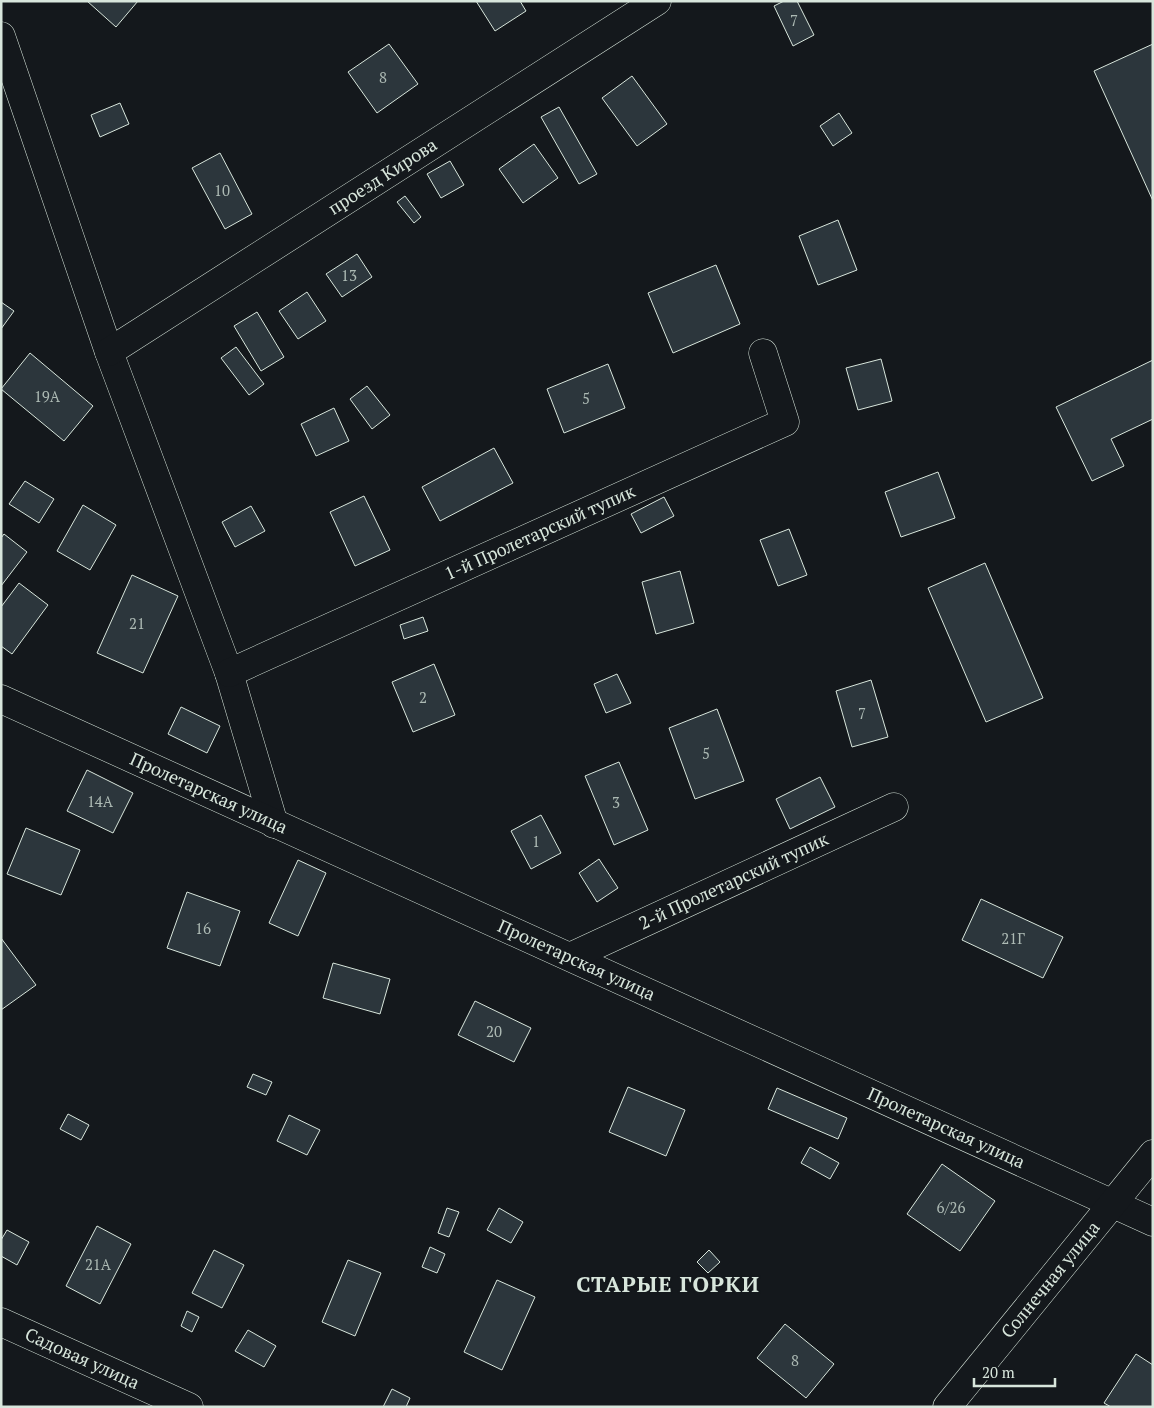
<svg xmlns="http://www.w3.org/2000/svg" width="1154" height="1408" font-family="'PT Serif',serif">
  <rect width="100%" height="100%" fill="#14181c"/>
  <!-- building -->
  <g fill="#2c363c" stroke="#d8e6dc">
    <polygon points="87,1 138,1 116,27"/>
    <polygon points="476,1 520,1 526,11 495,31"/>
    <polygon points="784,1 797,1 814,35 793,46 774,6"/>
    <polygon points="389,44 418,84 377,113 348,72"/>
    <polygon points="1153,44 1153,201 1094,71"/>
    <polygon points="632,76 667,124 637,146 602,98"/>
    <polygon points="120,103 129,124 100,137 91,115"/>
    <polygon points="559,107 597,174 579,184 541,117"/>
    <polygon points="839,113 852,133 833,146 820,126"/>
    <polygon points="534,144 558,178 523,203 499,169"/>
    <polygon points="220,153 252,214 225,229 192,168"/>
    <polygon points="450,161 464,185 441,198 427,174"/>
    <polygon points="405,196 421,217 414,223 397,202"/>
    <polygon points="838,220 857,270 818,285 799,236"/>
    <polygon points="357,254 372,277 342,297 326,274"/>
    <polygon points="716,265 740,324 673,353 648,293"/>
    <polygon points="307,292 326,321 298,339 279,311"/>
    <polygon points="1,302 14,311 1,329"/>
    <polygon points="257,312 284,357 261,371 234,326"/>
    <polygon points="236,347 264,384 249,395 221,358"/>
    <polygon points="30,353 93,406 64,441 1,389"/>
    <polygon points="881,359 892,401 858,410 846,368"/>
    <polygon points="1153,360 1153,419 1111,439 1124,466 1092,481 1056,407"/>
    <polygon points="608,364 625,408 564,433 547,389"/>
    <polygon points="367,386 390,415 372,429 350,399"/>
    <polygon points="334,408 349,441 316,456 301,424"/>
    <polygon points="494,448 513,483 440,521 422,487"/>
    <polygon points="938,472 955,518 901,537 885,492"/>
    <polygon points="25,481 54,499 39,523 9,504"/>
    <polygon points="364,496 390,550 355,566 330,512"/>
    <polygon points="664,497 674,516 641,533 631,514"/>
    <polygon points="83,505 116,525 90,570 57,551"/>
    <polygon points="251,506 265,531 235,547 222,522"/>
    <polygon points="789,529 807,575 778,586 760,540"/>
    <polygon points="4,534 27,552 1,586 1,538"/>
    <polygon points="985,563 1043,698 986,722 928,588"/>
    <polygon points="680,571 694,623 656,634 642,582"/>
    <polygon points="132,575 178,596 143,673 97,653"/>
    <polygon points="19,583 48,605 12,654 1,646 1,607"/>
    <polygon points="423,617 428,631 404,639 400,625"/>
    <polygon points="434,664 455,715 413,732 392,682"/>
    <polygon points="617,674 631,703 606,713 594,684"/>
    <polygon points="871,680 888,737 852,747 836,691"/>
    <polygon points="181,707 220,726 207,753 168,734"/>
    <polygon points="717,709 744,781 695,799 669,728"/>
    <polygon points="619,762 648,830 614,845 585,776"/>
    <polygon points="87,770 133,793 113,833 67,811"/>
    <polygon points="820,777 835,807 790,829 776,799"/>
    <polygon points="541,815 561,853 531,869 511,831"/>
    <polygon points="26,828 80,850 61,895 7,874"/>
    <polygon points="599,859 618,888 597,902 579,873"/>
    <polygon points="298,860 326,873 298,936 269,923"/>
    <polygon points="187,892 240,911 220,966 167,948"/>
    <polygon points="981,899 1063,937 1043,978 962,940"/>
    <polygon points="1,938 36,985 1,1010"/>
    <polygon points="333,963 390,979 380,1014 323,998"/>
    <polygon points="475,1001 531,1028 514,1062 458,1035"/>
    <polygon points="253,1074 272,1082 266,1095 247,1087"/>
    <polygon points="628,1087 685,1110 666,1156 609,1132"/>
    <polygon points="777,1088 847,1118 838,1139 768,1109"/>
    <polygon points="68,1114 89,1125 81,1140 60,1129"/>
    <polygon points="289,1115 320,1130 307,1155 277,1141"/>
    <polygon points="810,1147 839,1163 830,1179 801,1163"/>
    <polygon points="942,1164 995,1201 960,1251 907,1214"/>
    <polygon points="447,1208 459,1212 449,1237 438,1233"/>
    <polygon points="499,1208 523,1222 511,1243 487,1230"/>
    <polygon points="97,1226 131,1244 100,1304 66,1286"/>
    <polygon points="7,1230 29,1242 17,1265 1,1256 1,1240"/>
    <polygon points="430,1247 445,1254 437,1273 422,1267"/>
    <polygon points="214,1250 244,1265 222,1308 192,1293"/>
    <polygon points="709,1250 720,1262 708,1273 697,1262"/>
    <polygon points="348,1260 381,1273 355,1336 322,1322"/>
    <polygon points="497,1280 535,1297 502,1370 464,1352"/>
    <polygon points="187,1311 199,1317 192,1332 181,1326"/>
    <polygon points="785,1324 834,1364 806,1398 757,1358"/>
    <polygon points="248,1330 276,1346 264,1367 235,1351"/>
    <polygon points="1136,1354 1153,1365 1153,1407 1111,1407 1104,1403"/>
    <polygon points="392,1389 410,1398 406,1407 383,1407"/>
  </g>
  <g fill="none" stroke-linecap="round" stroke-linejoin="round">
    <defs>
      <g id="minor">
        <polyline points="1,36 109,352 229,673 274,824"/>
        <path id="s1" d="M 109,352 L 657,1"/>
        <path id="s2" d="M 229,673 L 785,422 L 763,353"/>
        <path id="s3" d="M 1,699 L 1153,1222"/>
        <path id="s4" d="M 572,956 L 894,807"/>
        <path id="s5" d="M 1,1322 L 189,1407"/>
        <path id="s6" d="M 947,1407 L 1153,1154"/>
      </g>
    </defs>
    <!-- minor casing -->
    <use href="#minor" stroke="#d8e6dc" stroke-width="29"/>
    <!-- minor -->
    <use href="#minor" stroke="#14181c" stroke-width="28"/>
  </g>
  <g text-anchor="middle" stroke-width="4" stroke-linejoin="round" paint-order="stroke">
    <!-- number labels -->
    <g font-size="15" fill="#adbab4">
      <text x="794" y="26">7</text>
      <text x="383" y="83">8</text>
      <text x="222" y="196">10</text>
      <text x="349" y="281">13</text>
      <text x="47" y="402">19А</text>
      <text x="586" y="404">5</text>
      <text x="137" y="629">21</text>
      <text x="423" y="703">2</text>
      <text x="862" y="719">7</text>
      <text x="706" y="759">5</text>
      <text x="100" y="807">14А</text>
      <text x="616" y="808">3</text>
      <text x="536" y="847">1</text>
      <text x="203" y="934">16</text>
      <text x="1013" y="944">21Г</text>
      <text x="494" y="1037">20</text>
      <text x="951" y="1213">6/26</text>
      <text x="98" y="1270">21А</text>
      <text x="795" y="1366">8</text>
    </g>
    <!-- street labels -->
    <g font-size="18" fill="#d8e6dc" stroke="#14181c">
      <text dy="6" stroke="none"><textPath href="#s1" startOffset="325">проезд Кирова</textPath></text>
      <text dy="6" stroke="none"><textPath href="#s2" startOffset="341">1-й Пролетарский тупик</textPath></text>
      <text dy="6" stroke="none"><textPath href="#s3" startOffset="228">Пролетарская улица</textPath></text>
      <text dy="6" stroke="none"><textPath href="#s4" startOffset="178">2-й Пролетарский тупик</textPath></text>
      <text dy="6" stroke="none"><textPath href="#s3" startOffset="632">Пролетарская улица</textPath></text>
      <text dy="6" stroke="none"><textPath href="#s3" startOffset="1038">Пролетарская улица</textPath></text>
      <text dy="6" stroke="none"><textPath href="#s6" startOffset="164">Солнечная улица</textPath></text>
      <text dy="6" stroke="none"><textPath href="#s5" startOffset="89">Садовая улица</textPath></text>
    </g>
    <!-- district labels -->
    <g font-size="22" font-weight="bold" letter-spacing="1" fill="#d8e6dc" stroke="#14181c">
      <text x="668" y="1292">СТАРЫЕ ГОРКИ</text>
    </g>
  </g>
  <!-- border -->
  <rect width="1154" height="1408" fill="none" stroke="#d8e6dc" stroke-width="5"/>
  <!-- scale -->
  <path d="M974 1378v8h81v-8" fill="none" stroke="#d8e6dc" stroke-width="2.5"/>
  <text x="982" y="1378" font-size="15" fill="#d8e6dc" stroke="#14181c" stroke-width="4" paint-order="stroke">20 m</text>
</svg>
